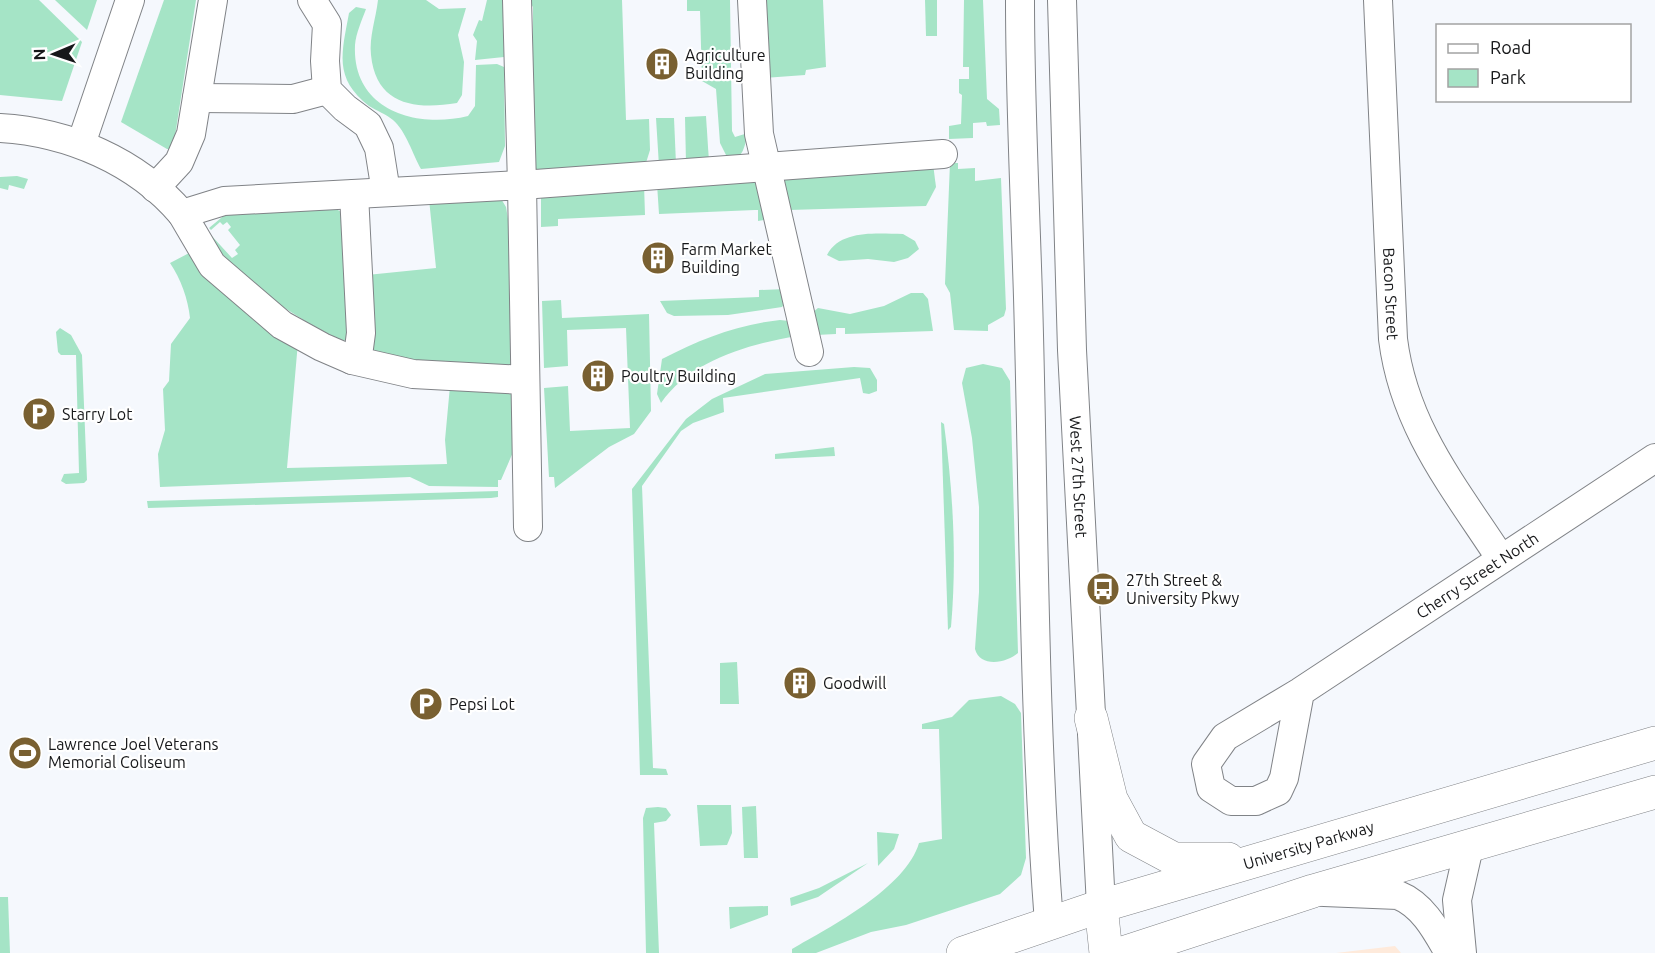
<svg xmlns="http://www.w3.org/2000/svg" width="1655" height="953" font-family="Ubuntu,sans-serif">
  <rect width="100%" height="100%" fill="#f5f8fd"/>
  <!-- commercial -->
  <polygon fill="#feeadb" points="1395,946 1401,953 1336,953"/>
  <!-- green -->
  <g fill="#a5e4c6">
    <polygon points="0,0 39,0 82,42 62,101 0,95"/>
    <polygon points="55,0 97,0 87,30"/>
    <polygon points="164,0 196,0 173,149 167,149 121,122"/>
    <path d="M 378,0 L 426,0 L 439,9 L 466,8 L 458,35 L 464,62 L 462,95 L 457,103 C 415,110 376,105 371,55 C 369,37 376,18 378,0 Z"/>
    <polygon points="487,0 503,0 504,57 475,60 477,41 473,35 479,20 482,21"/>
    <polygon points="528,0 622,0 626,120 649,119 650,150 645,166 540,173 533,167 533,7"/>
    <path d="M 687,0 L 730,0 L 732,131 L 735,137 L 748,133 C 745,145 743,160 729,161 L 720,143 L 716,89 L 702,81 L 700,11 L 687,11 Z"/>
    <polygon points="762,0 823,0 826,67 806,70 805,75 764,78"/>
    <polygon points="925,0 937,0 937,36 926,36"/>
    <polygon points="964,0 983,0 987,99 999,109 1000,125 987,126 986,122 973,123 973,138 949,139 949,126 961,124 962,95 959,93 959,79 969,79 969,67 963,67"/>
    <path d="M 356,7 L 366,9 C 362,20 356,33 355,45 C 352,110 416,129 468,116 L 475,106 L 476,65 L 497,64 L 504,67 L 505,146 L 499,162 L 421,169 C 413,155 406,131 393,120 C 386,114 377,111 369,106 C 333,78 342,52 349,13 Z"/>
    <polygon points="706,116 709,162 686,164 685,117"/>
    <polygon points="656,118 674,118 676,164 659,166"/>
    <polygon points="950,163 958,163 958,169 975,168 975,181 1001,178 1006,309 1004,316 988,325 988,331 954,330 950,293 945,284"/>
    <polygon points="933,164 936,187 926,206 789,210 781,177"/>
    <polygon points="17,176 28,179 24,189 9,185 8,190 0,188 0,177"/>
    <polygon points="758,178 769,219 758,221 758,210 755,210 659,214 657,184"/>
    <polygon points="644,184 645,215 558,219 558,226 541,227 541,190"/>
    <polygon points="500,197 506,207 508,219 512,367 444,367 370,352 367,275 436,268 429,199"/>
    <path d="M 331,206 L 343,213 L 352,337 L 343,341 C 289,315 244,283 207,236 L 210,234 L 232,258 L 238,254 L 235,250 L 240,245 L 228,230 L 231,227 L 227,222 L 223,225 L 220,222 L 211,230 L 209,228 L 227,213 Z"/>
    <path d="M 903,234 L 915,241 L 919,249 L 908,258 L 894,262 L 868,259 L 839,261 L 827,255 C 841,229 877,234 903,234 Z"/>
    <path d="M 193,251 L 298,342 L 287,468 L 447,464 L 445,440 L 450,386 L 512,389 L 517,443 L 501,480 L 498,480 L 498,487 L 429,486 L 410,477 L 160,487 L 158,454 L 165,430 L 163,389 L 169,381 L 171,344 L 190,318 C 188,299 181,279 170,263 Z"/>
    <polygon points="786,289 788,298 782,307 728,315 674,316 667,313 660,301 759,297 759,290"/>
    <polygon points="911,293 923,293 928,299 933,331 845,334 845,328 836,328 836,334 816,335 812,313 818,308 850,314 884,306"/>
    <polygon points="561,300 562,318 649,314 651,411 634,434 609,447 555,488 554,477 549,477 544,388 568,386 570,431 630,428 626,328 567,330 568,366 544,368 542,301"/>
    <path d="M 780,320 L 789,321 L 797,336 C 749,344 690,361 661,403 L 657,394 L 662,359 C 701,339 736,325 780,320 Z"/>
    <polygon points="60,328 71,335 82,355 87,480 84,483 66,484 61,481 64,474 79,473 76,355 61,355 58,352 56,332"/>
    <path d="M 983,364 L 1002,368 L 1010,381 L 1018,653 C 1007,663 980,668 975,649 L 979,592 L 979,507 L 972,438 L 962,383 L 966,368 Z"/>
    <polygon points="854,367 870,368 877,380 877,391 869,394 863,393 860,378 723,398 724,412 693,423 681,431 642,486 653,768 666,769 668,775 640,775 632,489 686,419 712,399 765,374"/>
    <path d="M 941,422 L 944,424 C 953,492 957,558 951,627 L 948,630 Z"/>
    <polygon points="834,447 835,456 775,459 775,454"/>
    <polygon points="498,491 498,497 491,498 148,508 147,501"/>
    <polygon points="737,662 739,704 720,704 720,663"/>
    <path d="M 1001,696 L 1015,704 L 1021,713 L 1026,858 L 1021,875 L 1000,894 L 906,925 L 871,932 L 816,953 L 792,953 L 792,949 C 830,927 906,888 919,843 L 942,839 L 939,729 L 922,729 L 922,724 L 952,717 L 969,700 Z"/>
    <polygon points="697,805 731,805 732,833 727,845 700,846"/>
    <polygon points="756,806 758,858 744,858 742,807"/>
    <polygon points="658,807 666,808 671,815 666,821 654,823 659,953 646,953 643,818 646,808"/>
    <polygon points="877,832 899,834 894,849 878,866"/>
    <polygon points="868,863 818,897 791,906 790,898 819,888"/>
    <polygon points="0,897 8,897 10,953 0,953"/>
    <polygon points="768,906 768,915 730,929 729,907"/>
  </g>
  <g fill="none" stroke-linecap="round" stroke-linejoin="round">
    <defs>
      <g id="minor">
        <polyline points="312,0 327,24 325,61 327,90 345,108 368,125 379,148 386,192"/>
        <polyline points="517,0 522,185 943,154"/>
        <polyline points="752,0 759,134 809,352"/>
        <path d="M 1020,0 C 1020,99 1025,198 1028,297 C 1034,506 1033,715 1049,923"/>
        <path id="s1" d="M 1062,0 L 1072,350 L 1101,906"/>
        <path id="s2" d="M 1378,0 L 1393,339 C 1404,427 1454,487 1501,559"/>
        <polyline points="197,98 293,99 327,90"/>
        <path d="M 0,128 C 68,132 137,161 182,214"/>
        <polyline points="81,144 130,0"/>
        <polyline points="155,188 179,162 191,134 213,0"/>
        <polyline points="352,360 359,348 361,333 354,194"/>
        <polyline points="524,380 413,374 352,360 322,347 282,325 212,265 182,214 224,201 522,185 528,527"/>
        <path id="s3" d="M 1300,692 L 1284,778 L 1278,791 L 1256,801 L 1231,801 L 1211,788 L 1206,764 L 1225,737 L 1300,692 L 1655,458"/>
        <path d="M 1324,892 L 1398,895 C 1423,905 1436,930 1449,953"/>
        <polyline points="1462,953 1457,900 1469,847"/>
      </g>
      <g id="major">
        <polyline points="1091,718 1111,799 1131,836 1174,859 1228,859"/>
        <polyline points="1101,906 1106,953"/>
        <path id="s4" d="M 963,953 L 1101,906 L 1655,743"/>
        <polyline points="1123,953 1313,891 1655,792"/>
      </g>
    </defs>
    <!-- minor casing -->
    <use href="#minor" stroke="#808387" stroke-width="30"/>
    <!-- major casing -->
    <use href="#major" stroke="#808387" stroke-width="34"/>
    <!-- minor -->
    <use href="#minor" stroke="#fff" stroke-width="28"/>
    <!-- major -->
    <use href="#major" stroke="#fff" stroke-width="33"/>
  </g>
  <!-- icons -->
  <defs>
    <symbol id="building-disc" viewBox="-11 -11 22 22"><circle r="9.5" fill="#796031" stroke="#fff"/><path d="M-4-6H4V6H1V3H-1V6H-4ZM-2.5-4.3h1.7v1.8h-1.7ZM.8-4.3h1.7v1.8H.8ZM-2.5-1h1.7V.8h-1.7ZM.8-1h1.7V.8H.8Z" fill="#fff"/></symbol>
    <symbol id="parking-disc" viewBox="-11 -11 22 22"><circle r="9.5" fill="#796031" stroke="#fff"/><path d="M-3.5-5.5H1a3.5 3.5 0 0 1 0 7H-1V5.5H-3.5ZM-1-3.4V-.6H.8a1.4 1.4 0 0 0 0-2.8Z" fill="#fff"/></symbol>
    <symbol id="bus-disc" viewBox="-11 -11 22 22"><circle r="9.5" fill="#796031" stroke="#fff"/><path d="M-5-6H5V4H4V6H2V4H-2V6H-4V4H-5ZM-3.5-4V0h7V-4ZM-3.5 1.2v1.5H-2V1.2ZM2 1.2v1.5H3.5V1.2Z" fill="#fff"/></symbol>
    <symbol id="stadium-disc" viewBox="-11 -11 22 22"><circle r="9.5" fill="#796031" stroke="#fff"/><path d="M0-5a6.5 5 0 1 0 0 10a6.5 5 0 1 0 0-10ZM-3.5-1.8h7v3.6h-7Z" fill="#fff"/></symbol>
  </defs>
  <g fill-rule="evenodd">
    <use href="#building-disc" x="643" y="45" width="38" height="38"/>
    <use href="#building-disc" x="639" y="239" width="38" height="38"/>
    <use href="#building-disc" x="579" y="357" width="38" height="38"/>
    <use href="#parking-disc" x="20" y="395" width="38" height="38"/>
    <use href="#bus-disc" x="1084" y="570" width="38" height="38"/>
    <use href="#building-disc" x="781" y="664" width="38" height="38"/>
    <use href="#parking-disc" x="407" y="685" width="38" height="38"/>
    <use href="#stadium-disc" x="6" y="734" width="38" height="38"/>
  </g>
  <g text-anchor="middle" stroke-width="4.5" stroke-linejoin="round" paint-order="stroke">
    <!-- poi labels -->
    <g font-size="16" fill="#17181a" stroke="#fff" text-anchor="start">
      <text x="685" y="61">Agriculture<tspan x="685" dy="18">Building</tspan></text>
      <text x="681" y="255">Farm Market<tspan x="681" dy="18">Building</tspan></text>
      <text x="621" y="382">Poultry Building</text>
      <text x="62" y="420">Starry Lot</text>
      <text x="1126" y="586">27th Street &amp;<tspan x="1126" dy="18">University Pkwy</tspan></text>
      <text x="823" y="689">Goodwill</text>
      <text x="449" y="710">Pepsi Lot</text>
      <text x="48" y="750">Lawrence Joel Veterans<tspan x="48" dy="18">Memorial Coliseum</tspan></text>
    </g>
    <!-- street labels -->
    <g font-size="16" fill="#17181a" stroke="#fff">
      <text dy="6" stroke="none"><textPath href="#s2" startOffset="294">Bacon Street</textPath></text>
      <text dy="6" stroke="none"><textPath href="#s1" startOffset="477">West 27th Street</textPath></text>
      <text dy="6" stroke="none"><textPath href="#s3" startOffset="532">Cherry Street North</textPath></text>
      <text dy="6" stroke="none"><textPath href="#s4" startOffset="362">University Parkway</textPath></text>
    </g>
  </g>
  <!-- legend -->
  <rect x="1436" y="24" width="195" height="78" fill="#ffffff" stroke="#a2a3a3" stroke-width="1.5"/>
  <rect x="1448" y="44" width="30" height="9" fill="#ffffff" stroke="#a2a3a3" stroke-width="1.5"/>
  <text x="1490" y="54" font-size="18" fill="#17181a">Road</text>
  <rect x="1448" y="69" width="30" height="18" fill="#a5e4c6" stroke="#a2a3a3" stroke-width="1.5"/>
  <text x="1490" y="84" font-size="18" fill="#17181a">Park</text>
  <!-- north arrow -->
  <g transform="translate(54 54) rotate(268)" stroke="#ffffff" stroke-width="4.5" paint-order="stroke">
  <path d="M0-4.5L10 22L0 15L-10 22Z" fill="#17181a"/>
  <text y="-9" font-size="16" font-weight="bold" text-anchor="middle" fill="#17181a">N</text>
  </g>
</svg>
